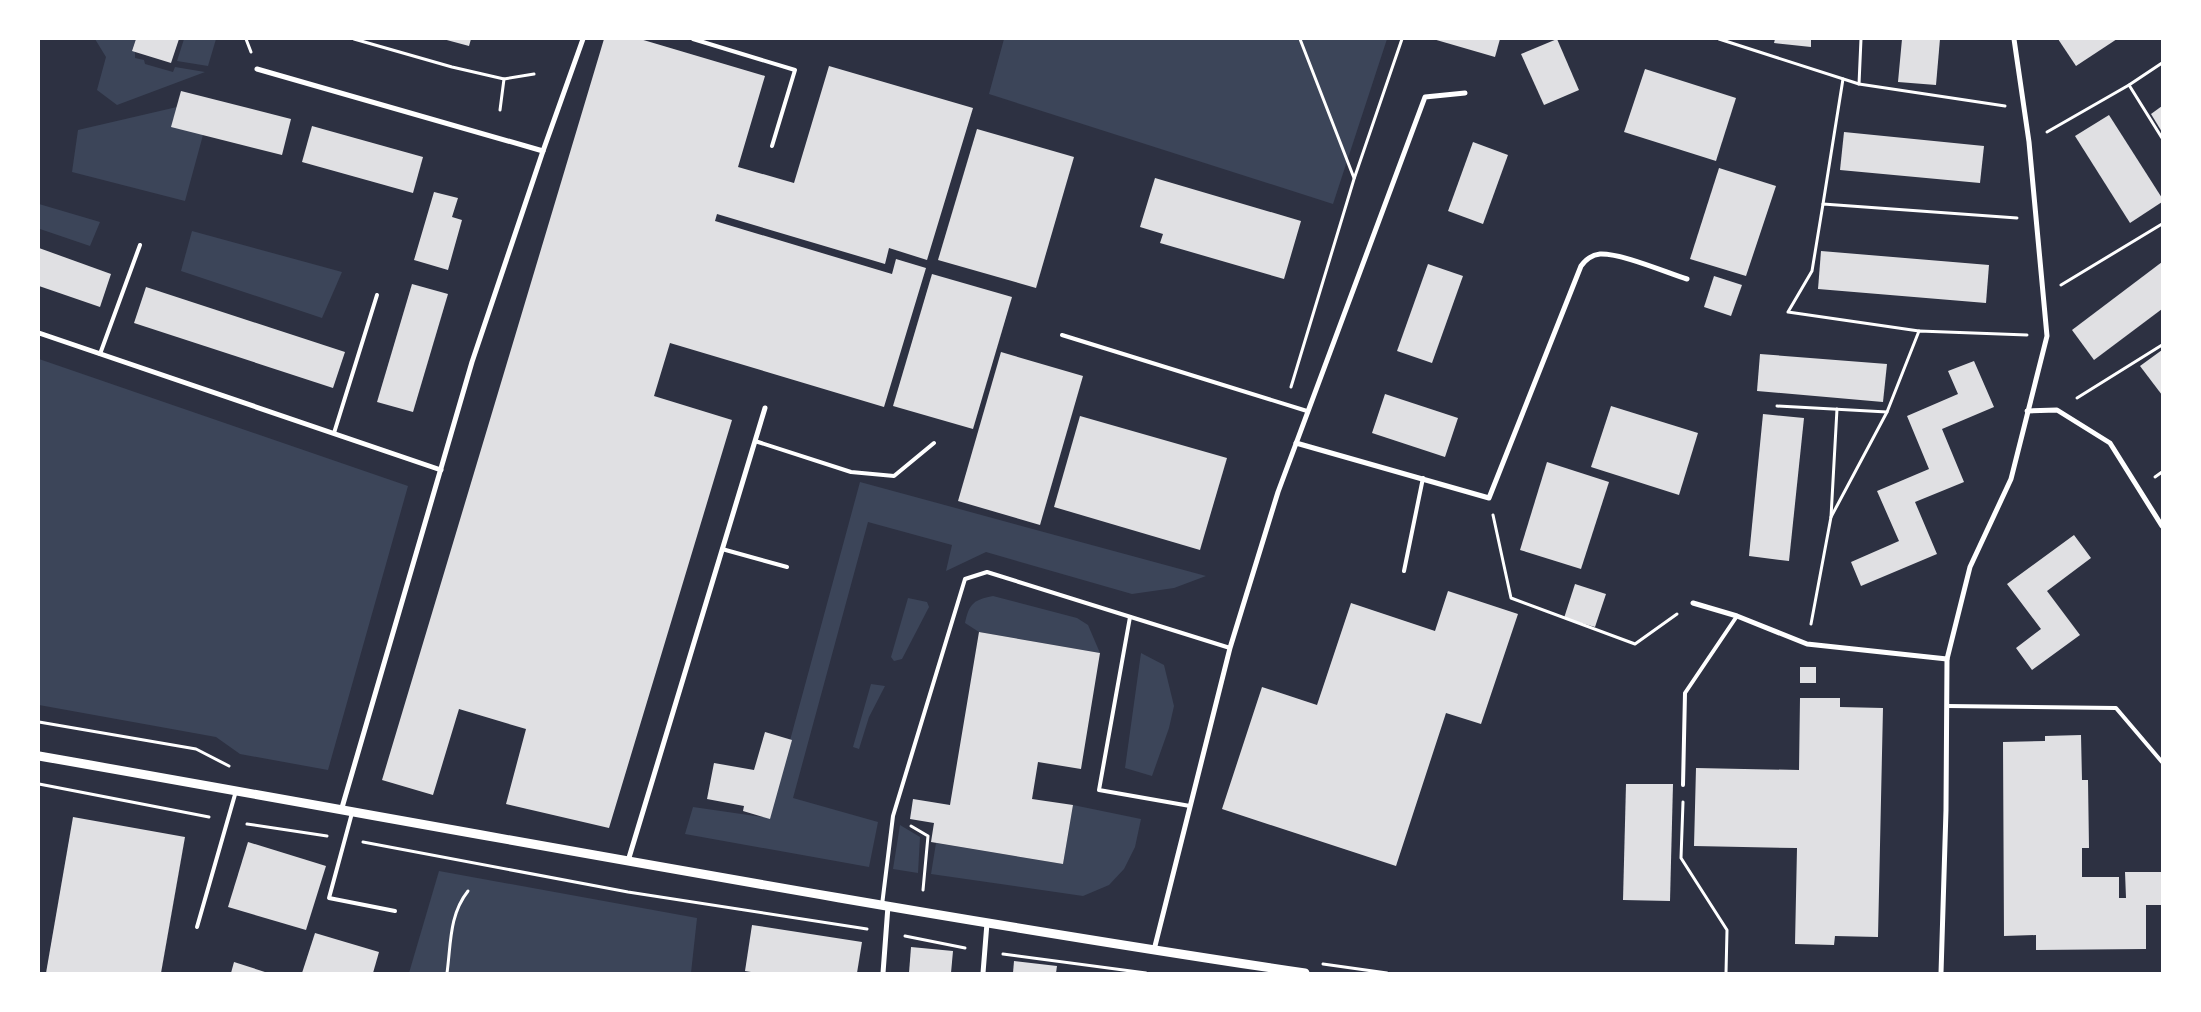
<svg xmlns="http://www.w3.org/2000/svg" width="2201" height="1012" font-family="'IBM Plex Sans',sans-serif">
  <rect width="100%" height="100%" fill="#2d3142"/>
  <!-- green -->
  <g fill="#3c4559">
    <polygon points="95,39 136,39 132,50 135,52 135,58 144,60 145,64 173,72 175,67 205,72 117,105 97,90 106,57"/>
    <polygon points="184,39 216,39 208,66 177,61"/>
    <polygon points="1004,39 1387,39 1333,204 989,94"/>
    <polygon points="177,107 203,135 185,201 72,172 78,130"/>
    <polygon points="39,204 100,222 90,246 40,229 39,232"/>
    <polygon points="192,231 342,272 322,318 181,271"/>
    <polygon points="39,359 408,486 328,770 240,754 216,737 39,705"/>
    <polygon points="860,482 1206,576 1174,588 1132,594 986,552 946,571 952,545 868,522 793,798 878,822 869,867 685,834 693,807 769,818"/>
    <path d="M 993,596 L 1077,618 L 1088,625 L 1100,653 L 979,632 L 965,623 C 969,604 973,600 993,596 Z"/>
    <polygon points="908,598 927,602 929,607 902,659 894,661 891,657"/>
    <polygon points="1141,653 1164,665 1174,706 1169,728 1152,776 1125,768"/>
    <polygon points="871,684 885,686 869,717 859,749 853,747"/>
    <polygon points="1073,805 1141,819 1135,847 1124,869 1109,885 1083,896 931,874 936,843 1063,864"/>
    <polygon points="900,825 920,837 918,873 893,869"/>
    <polygon points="439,871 697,918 691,973 409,973"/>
  </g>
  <!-- building -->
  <g fill="#e0e0e3">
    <polygon points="136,39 179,39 171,63 132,51"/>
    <polygon points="443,39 471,39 469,46"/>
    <polygon points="604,39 640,39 765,76 738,167 794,183 829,66 973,108 927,260 889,248 885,264 717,214 715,221 892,274 896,259 926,268 884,407 670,343 654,396 732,420 609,828 506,804 526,729 459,709 433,795 382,780"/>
    <polygon points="1433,39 1500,39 1495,57"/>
    <polygon points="1557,39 1579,90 1544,105 1521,54"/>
    <polygon points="1775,39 1811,39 1811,47 1774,43"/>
    <polygon points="1902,39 1940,39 1936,85 1898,82"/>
    <polygon points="2058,39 2117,39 2076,66"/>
    <polygon points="1645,69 1736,98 1716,161 1624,132"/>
    <polygon points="181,91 291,119 282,155 171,127"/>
    <polygon points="2162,106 2162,132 2151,114"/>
    <polygon points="2109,115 2162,198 2162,202 2130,223 2075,136"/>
    <polygon points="312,126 423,157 413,193 302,162"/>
    <polygon points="977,129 1074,157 1036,288 938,260"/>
    <polygon points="1844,132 1984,146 1980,183 1840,170"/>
    <polygon points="1473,142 1508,155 1483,224 1448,211"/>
    <polygon points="1719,168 1776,186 1746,276 1690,259"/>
    <polygon points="1155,178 1301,221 1284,279 1160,243 1163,234 1140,227"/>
    <polygon points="434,192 458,198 452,217 462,220 448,270 414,260"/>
    <polygon points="39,248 111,274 100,307 39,286"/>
    <polygon points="1821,251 1989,265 1986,303 1818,289"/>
    <polygon points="2162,262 2162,309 2094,360 2072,330"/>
    <polygon points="1428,264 1463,276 1432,363 1397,351"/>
    <polygon points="932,274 1012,297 973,429 893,406"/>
    <polygon points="1714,276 1742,285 1731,316 1704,307"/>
    <polygon points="412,284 448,294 413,412 377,402"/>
    <polygon points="146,287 345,352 333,388 134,323"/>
    <polygon points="2162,350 2162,395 2140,366"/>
    <polygon points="1001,352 1083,376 1040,525 958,501"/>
    <polygon points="1760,354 1887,364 1883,402 1757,391"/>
    <polygon points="1974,361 1994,407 1942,429 1964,482 1915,502 1937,554 1861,586 1851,562 1899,541 1877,491 1929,469 1907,416 1958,394 1948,371"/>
    <polygon points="1385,394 1458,418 1445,457 1372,433"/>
    <polygon points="1611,406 1698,433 1679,495 1591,467"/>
    <polygon points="1763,414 1804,418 1789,561 1749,556"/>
    <polygon points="1080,416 1227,458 1200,550 1054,507"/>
    <polygon points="1547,462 1609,482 1581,569 1520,550"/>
    <polygon points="2074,535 2091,558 2047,591 2080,635 2032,670 2016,648 2041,629 2007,584"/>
    <polygon points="1575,584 1606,594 1595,627 1564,618"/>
    <polygon points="1448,591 1518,614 1481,724 1446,713 1396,866 1222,809 1262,687 1317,705 1351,603 1435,631"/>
    <polygon points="979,632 1100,653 1081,769 1038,762 1032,799 1073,805 1063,864 931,842 934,823 910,819 913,799 950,805"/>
    <rect x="1800" y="667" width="16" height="16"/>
    <polygon points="1800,698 1840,698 1840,707 1883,708 1878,937 1835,936 1834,945 1795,944 1797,848 1694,846 1696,768 1799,770"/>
    <polygon points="765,732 792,740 770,819 743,811 744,806 707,799 714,763 754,770"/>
    <polygon points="2081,735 2082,780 2088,780 2089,848 2082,848 2082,877 2119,877 2119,898 2126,898 2125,872 2162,872 2162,905 2146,905 2146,949 2036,950 2036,935 2004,936 2003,742 2045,741 2045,736"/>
    <polygon points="1626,784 1673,784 1670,901 1623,900"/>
    <polygon points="73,817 185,837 161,973 46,973"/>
    <polygon points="248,842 326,866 306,930 228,907"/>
    <polygon points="752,925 862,942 857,973 757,973 745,971"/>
    <polygon points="315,933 379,952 373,973 302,973"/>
    <polygon points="911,947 953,951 951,973 909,973"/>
    <polygon points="1014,961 1057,966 1056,973 1013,973"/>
    <polygon points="234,962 268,973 231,973"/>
  </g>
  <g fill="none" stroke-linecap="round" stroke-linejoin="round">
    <!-- path -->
    <g stroke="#fff" stroke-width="3">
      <polyline points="246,39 251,52"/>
      <polyline points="354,39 452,67 504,79 534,74"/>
      <polyline points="1300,39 1354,178"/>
      <polyline points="1719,39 1859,84 2005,106"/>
      <polyline points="1859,84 1861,39"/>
      <polyline points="2129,85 2162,138"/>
      <polyline points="500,110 504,79"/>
      <polyline points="2047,132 2129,85 2162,63"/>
      <polyline points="1823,204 1843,79"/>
      <polyline points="2061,285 2162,224"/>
      <polyline points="1919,331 1788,312 1812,271 1823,204 2017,218"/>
      <polyline points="1291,387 1354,179 1402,39"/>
      <polyline points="2077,398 2162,345"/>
      <polyline points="1777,406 1887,412"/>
      <polyline points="2155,477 2162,472"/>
      <polyline points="1493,515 1511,598 1635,644 1677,614"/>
      <polyline points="1831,517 1887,412 1919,331 2027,335"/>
      <polyline points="1811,624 1831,517 1837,409"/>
      <polyline points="39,722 196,749 229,766"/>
      <polyline points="39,784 209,817"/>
      <polyline points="1683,802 1681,858 1727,930 1726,973"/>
      <polyline points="247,824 327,836"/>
      <polyline points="911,826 928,836 923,890"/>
      <polyline points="363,842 628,892 867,929"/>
      <polyline points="905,936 965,948"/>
      <polyline points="1003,954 1146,973"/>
      <polyline points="1323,964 1387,973"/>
      <path d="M 447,973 C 451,944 449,915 468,891"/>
    </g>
    <!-- service -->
    <g stroke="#fff" stroke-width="4">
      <polyline points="693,39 795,70 772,146"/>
      <polyline points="1062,335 1307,411"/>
      <polyline points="100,354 140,245"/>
      <polyline points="334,433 377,295"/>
      <polyline points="755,441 851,472 894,476 934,443"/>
      <polyline points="722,549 787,567"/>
      <polyline points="1404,571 1423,478"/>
      <polyline points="1130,617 1099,790 1190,806"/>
      <polyline points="1947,706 2116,708 2162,762"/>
      <polyline points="1683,785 1685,693 1737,616"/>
      <polyline points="352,813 329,898 395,911"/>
      <polyline points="882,905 893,816 965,579 987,572 1230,648"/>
      <polyline points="197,927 236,791"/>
    </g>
    <!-- minor -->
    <g stroke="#fff" stroke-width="5">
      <polyline points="257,69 543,151"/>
      <polyline points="39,333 441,470"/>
      <polyline points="2027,411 2057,410 2110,443 2162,526"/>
      <path d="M 1296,443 L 1489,498 L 1581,266 C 1586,259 1591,255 1600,254 C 1621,253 1665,272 1687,279"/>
      <polyline points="1693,603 1737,616 1807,644 1947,659"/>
      <polyline points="341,811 472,362 543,151 583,39"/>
      <polyline points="628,861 765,408"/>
      <polyline points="1154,950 1230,648 1278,492 1425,97 1465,93"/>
      <polyline points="883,973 888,906"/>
      <polyline points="983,973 987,923"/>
      <polyline points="1941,973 1946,810 1947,659 1970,567 2011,479 2047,336 2029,142 2014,39"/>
    </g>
    <!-- tertiary -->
    <path stroke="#fff" stroke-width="9" d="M 39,756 C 461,830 881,910 1305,973"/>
  </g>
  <!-- border -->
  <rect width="2201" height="1012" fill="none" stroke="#ffffff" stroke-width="80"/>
</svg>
